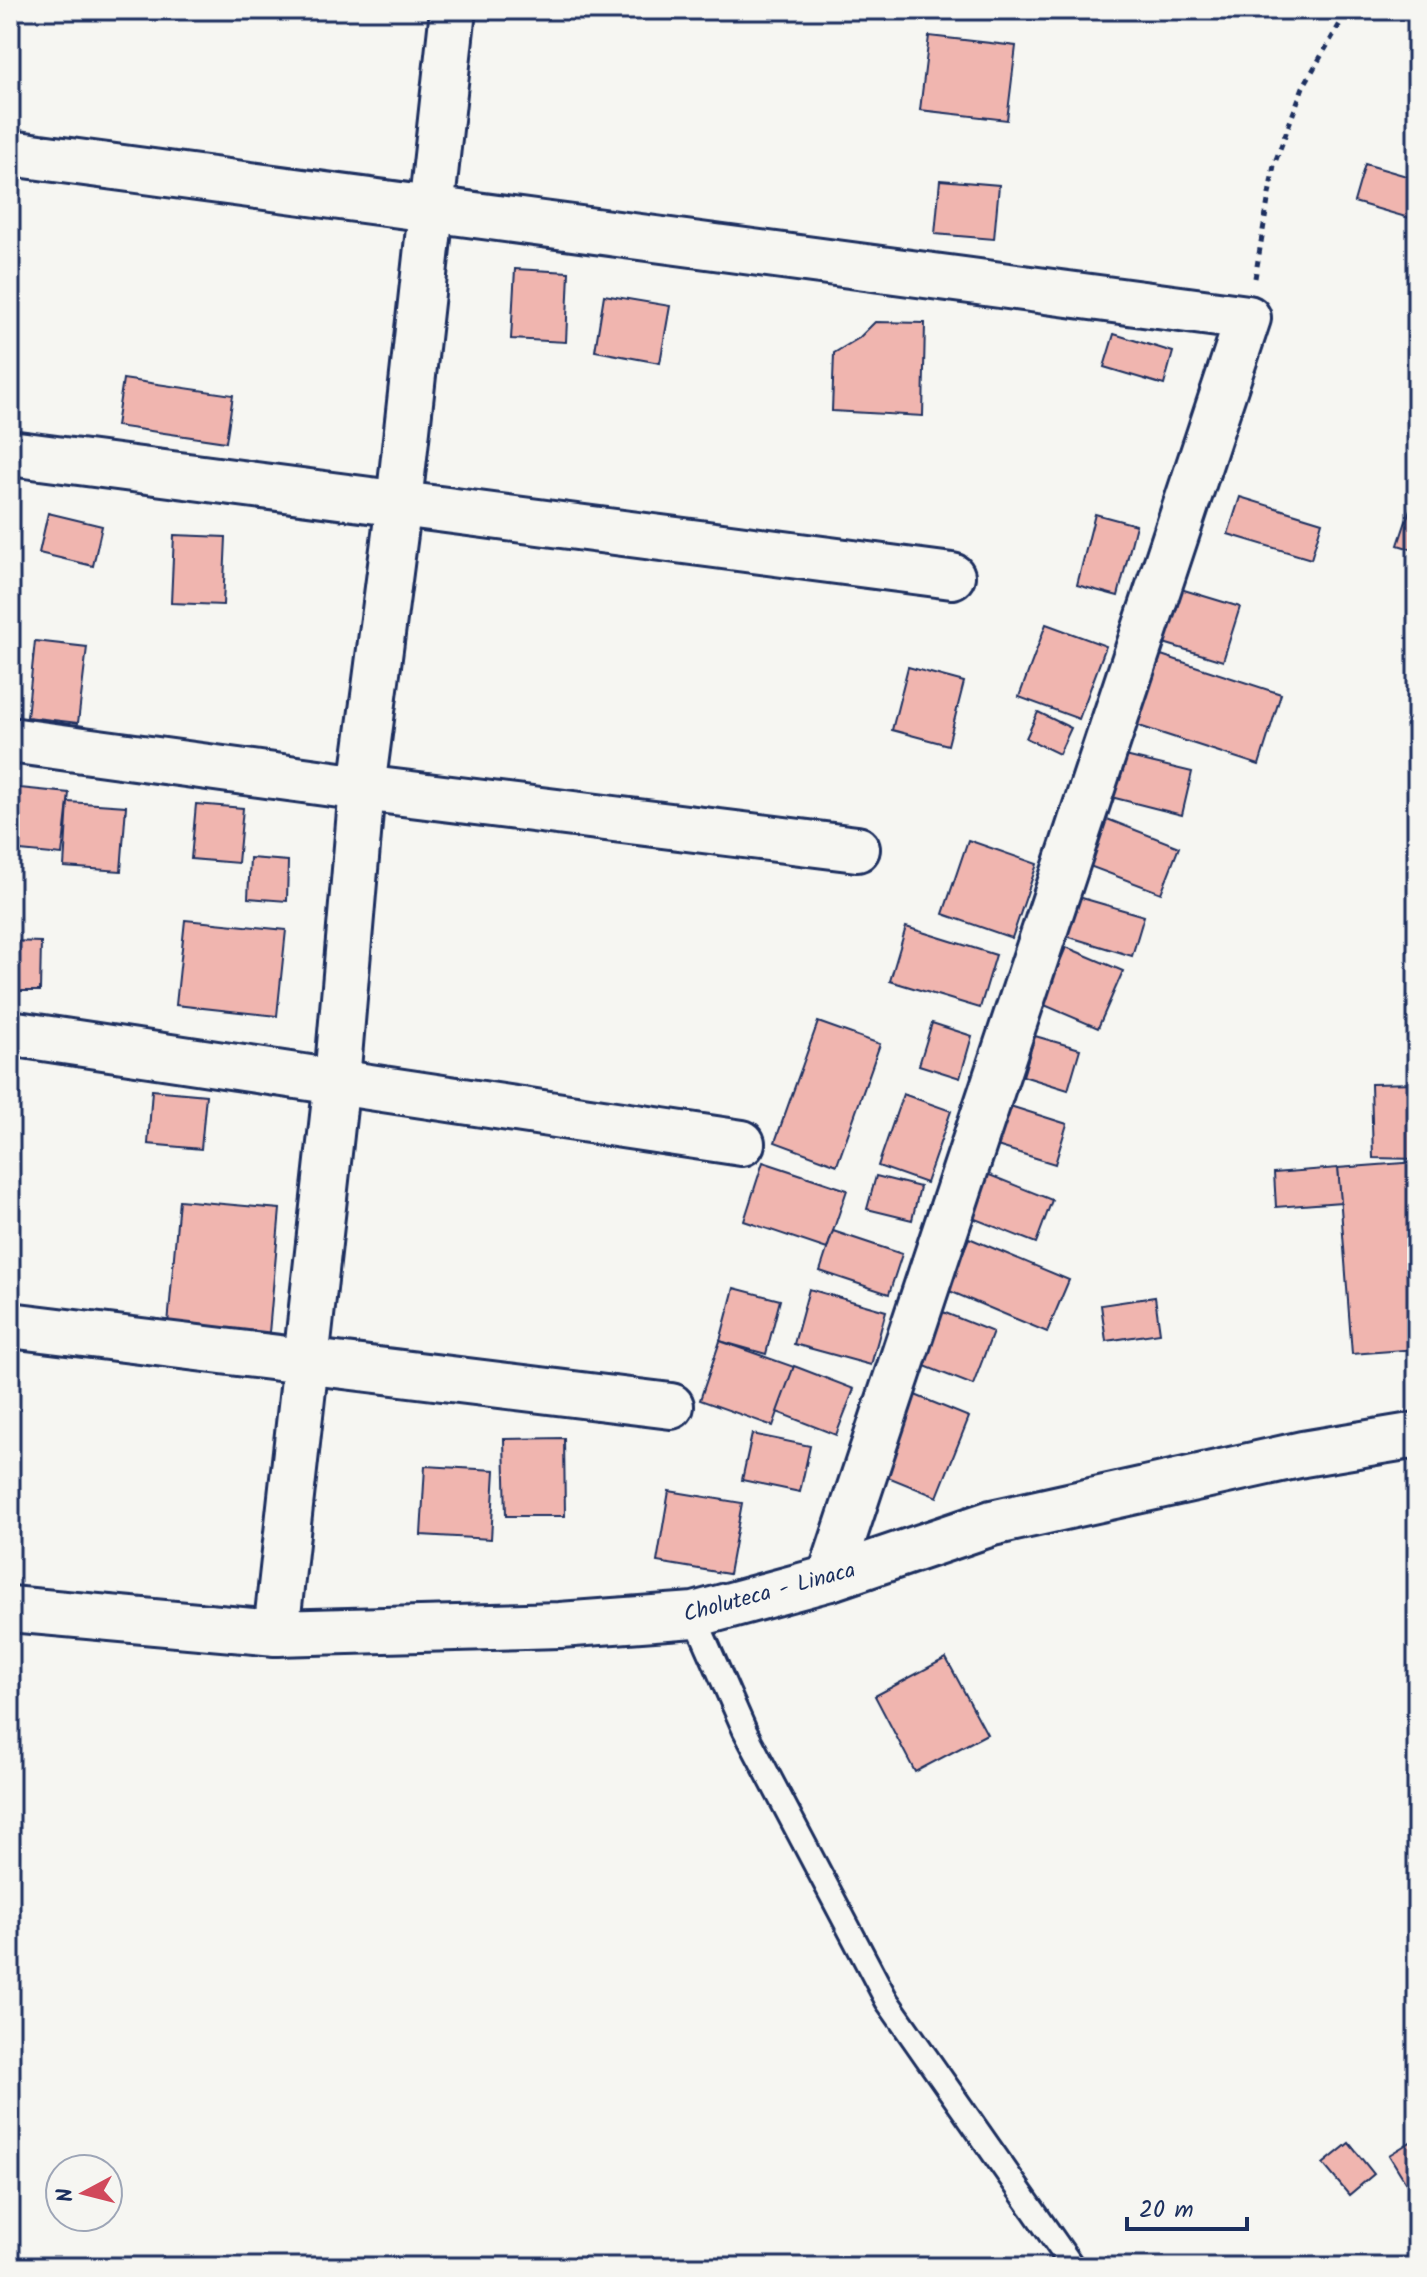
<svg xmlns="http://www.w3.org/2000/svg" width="1427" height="2277" font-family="Kalam,sans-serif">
  <rect width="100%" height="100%" fill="#f6f6f2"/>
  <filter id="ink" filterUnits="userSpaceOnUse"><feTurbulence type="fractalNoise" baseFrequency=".0125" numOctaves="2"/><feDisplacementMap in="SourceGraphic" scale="16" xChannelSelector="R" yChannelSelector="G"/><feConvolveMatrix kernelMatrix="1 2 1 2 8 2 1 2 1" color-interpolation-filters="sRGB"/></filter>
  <g filter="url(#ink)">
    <!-- building -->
    <g fill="#f0b5af" stroke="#1b2f5e" stroke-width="2">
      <polygon points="929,36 1016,46 1007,120 920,110"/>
      <polygon points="1365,164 1417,179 1416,220 1354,202"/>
      <polygon points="940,180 999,185 994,239 935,234"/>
      <polygon points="515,269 569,272 566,342 511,339"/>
      <polygon points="604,295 670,306 660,363 595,351"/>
      <polygon points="875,322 925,323 923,416 832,411 834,353 859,338"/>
      <polygon points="1114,334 1173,352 1164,385 1104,367"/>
      <polygon points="123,379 233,395 226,442 116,426"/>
      <polygon points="1417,488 1417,551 1398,545"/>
      <polygon points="1240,497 1322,522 1311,559 1228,534"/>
      <polygon points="48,513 102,526 93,566 39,553"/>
      <polygon points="1095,514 1136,525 1118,596 1077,585"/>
      <polygon points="174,535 226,537 223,605 171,603"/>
      <polygon points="1174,587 1240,607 1223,661 1157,641"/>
      <polygon points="1046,624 1106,646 1079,719 1019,697"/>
      <polygon points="35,641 87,647 78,723 27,717"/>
      <polygon points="1155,653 1281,694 1259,765 1133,724"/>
      <polygon points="908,667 964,682 948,745 892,730"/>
      <polygon points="1038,712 1071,728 1059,754 1026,738"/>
      <polygon points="1121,755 1192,772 1182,815 1111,797"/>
      <polygon points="10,787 69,793 62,855 10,850"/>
      <polygon points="68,802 126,806 121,871 64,867"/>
      <polygon points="196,804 243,808 238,863 191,859"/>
      <polygon points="1102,817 1179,847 1161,893 1084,864"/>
      <polygon points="968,840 1037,864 1012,938 943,914"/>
      <polygon points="250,858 288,861 287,901 248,898"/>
      <polygon points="1075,896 1144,916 1132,956 1063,935"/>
      <polygon points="185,920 286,930 277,1016 176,1005"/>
      <polygon points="906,927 996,955 980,1008 890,981"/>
      <polygon points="10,941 41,942 40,991 10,991"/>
      <polygon points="1066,947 1123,971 1098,1028 1042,1004"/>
      <polygon points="818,1022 880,1044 837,1165 775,1142"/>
      <polygon points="932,1023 972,1036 960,1078 919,1065"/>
      <polygon points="1035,1036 1080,1049 1068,1090 1023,1076"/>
      <polygon points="1417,1083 1417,1159 1373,1158 1371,1084"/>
      <polygon points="152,1090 206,1095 201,1149 148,1144"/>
      <polygon points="903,1094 951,1111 926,1183 878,1166"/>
      <polygon points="1010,1106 1067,1124 1055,1164 997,1146"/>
      <polygon points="763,1162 847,1190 827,1249 744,1221"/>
      <polygon points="1417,1162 1417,1349 1352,1354 1338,1168"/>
      <polygon points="1338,1168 1341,1202 1276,1207 1274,1173"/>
      <polygon points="987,1174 1052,1200 1036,1243 970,1217"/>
      <polygon points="876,1176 920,1187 912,1220 867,1209"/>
      <polygon points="179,1200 280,1209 269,1333 168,1324"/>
      <polygon points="833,1231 902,1254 889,1294 820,1271"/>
      <polygon points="969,1238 1069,1280 1047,1332 947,1290"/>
      <polygon points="734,1288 780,1300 766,1354 720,1341"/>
      <polygon points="809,1289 886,1311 871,1365 794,1344"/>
      <polygon points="1155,1297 1160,1333 1106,1341 1101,1305"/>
      <polygon points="943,1312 993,1332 973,1385 922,1365"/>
      <polygon points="720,1341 794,1367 773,1426 700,1400"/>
      <polygon points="794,1366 854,1389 836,1435 777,1412"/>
      <polygon points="915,1395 969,1417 937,1497 883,1475"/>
      <polygon points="752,1434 810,1446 800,1492 742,1480"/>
      <polygon points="564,1438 565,1516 506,1516 504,1439"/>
      <polygon points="425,1466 495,1470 491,1539 421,1535"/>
      <polygon points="669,1491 742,1503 729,1574 657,1562"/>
      <polygon points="946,1658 987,1734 915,1772 875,1696"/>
      <polygon points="1417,2138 1417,2199 1416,2199 1389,2155"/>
      <polygon points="1349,2143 1374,2174 1349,2195 1323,2164"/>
    </g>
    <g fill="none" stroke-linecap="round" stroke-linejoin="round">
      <defs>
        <polyline id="service" points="694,1615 745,1731 887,2001 1073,2267"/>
        <g id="minor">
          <polyline points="10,153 1248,318 830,1578"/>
          <polyline points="10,453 952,576"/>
          <polyline points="10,740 362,788 857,849"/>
          <polyline points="10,1033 742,1143"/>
          <polyline points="10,1325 671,1406"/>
          <polyline points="276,1633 337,1080 362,788 399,503 453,10"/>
        </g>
        <polyline id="tertiary" points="10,1609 276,1633 560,1625 694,1615 830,1578 992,1523 1303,1454 1417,1435"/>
      </defs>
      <!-- service casing -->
      <use href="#service" stroke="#1b2f5e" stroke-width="28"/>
      <!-- minor casing -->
      <use href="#minor" stroke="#1b2f5e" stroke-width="50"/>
      <!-- tertiary casing -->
      <use href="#tertiary" stroke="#1b2f5e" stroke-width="50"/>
      <!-- path -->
      <polyline stroke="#1b2f5e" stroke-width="5" stroke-dasharray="6 6" stroke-linecap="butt" points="1255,278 1274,165 1303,87 1348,10"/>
      <!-- service -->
      <use href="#service" stroke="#f6f6f2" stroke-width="22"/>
      <!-- minor -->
      <use href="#minor" stroke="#f6f6f2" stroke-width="44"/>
      <!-- tertiary -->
      <use href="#tertiary" stroke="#f6f6f2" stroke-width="44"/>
    </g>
  </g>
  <g text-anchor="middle" stroke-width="6" stroke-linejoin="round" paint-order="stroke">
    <!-- street labels -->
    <g font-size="22" fill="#1b2f5e" stroke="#f6f6f2">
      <text transform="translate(769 1591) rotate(-15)" y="8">Choluteca - Linaca</text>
    </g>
  </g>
  <!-- margin -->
  <rect width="1427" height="2277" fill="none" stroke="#f6f6f2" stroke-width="40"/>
  <rect x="20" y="20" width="1387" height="2237" fill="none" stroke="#1b2f5e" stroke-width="3" filter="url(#ink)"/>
  <!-- north arrow -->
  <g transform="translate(84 2193) rotate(263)"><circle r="38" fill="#f6f6f2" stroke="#9ea6b7" stroke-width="2"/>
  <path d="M0-6L14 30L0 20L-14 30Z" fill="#d1495b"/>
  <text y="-12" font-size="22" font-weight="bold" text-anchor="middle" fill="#1b2f5e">N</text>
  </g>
  <!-- scale -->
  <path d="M1127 2217v12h120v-12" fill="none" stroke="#1b2f5e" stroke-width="4"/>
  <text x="1139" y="2217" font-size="24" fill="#1b2f5e" stroke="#f6f6f2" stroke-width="6" paint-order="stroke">20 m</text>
</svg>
